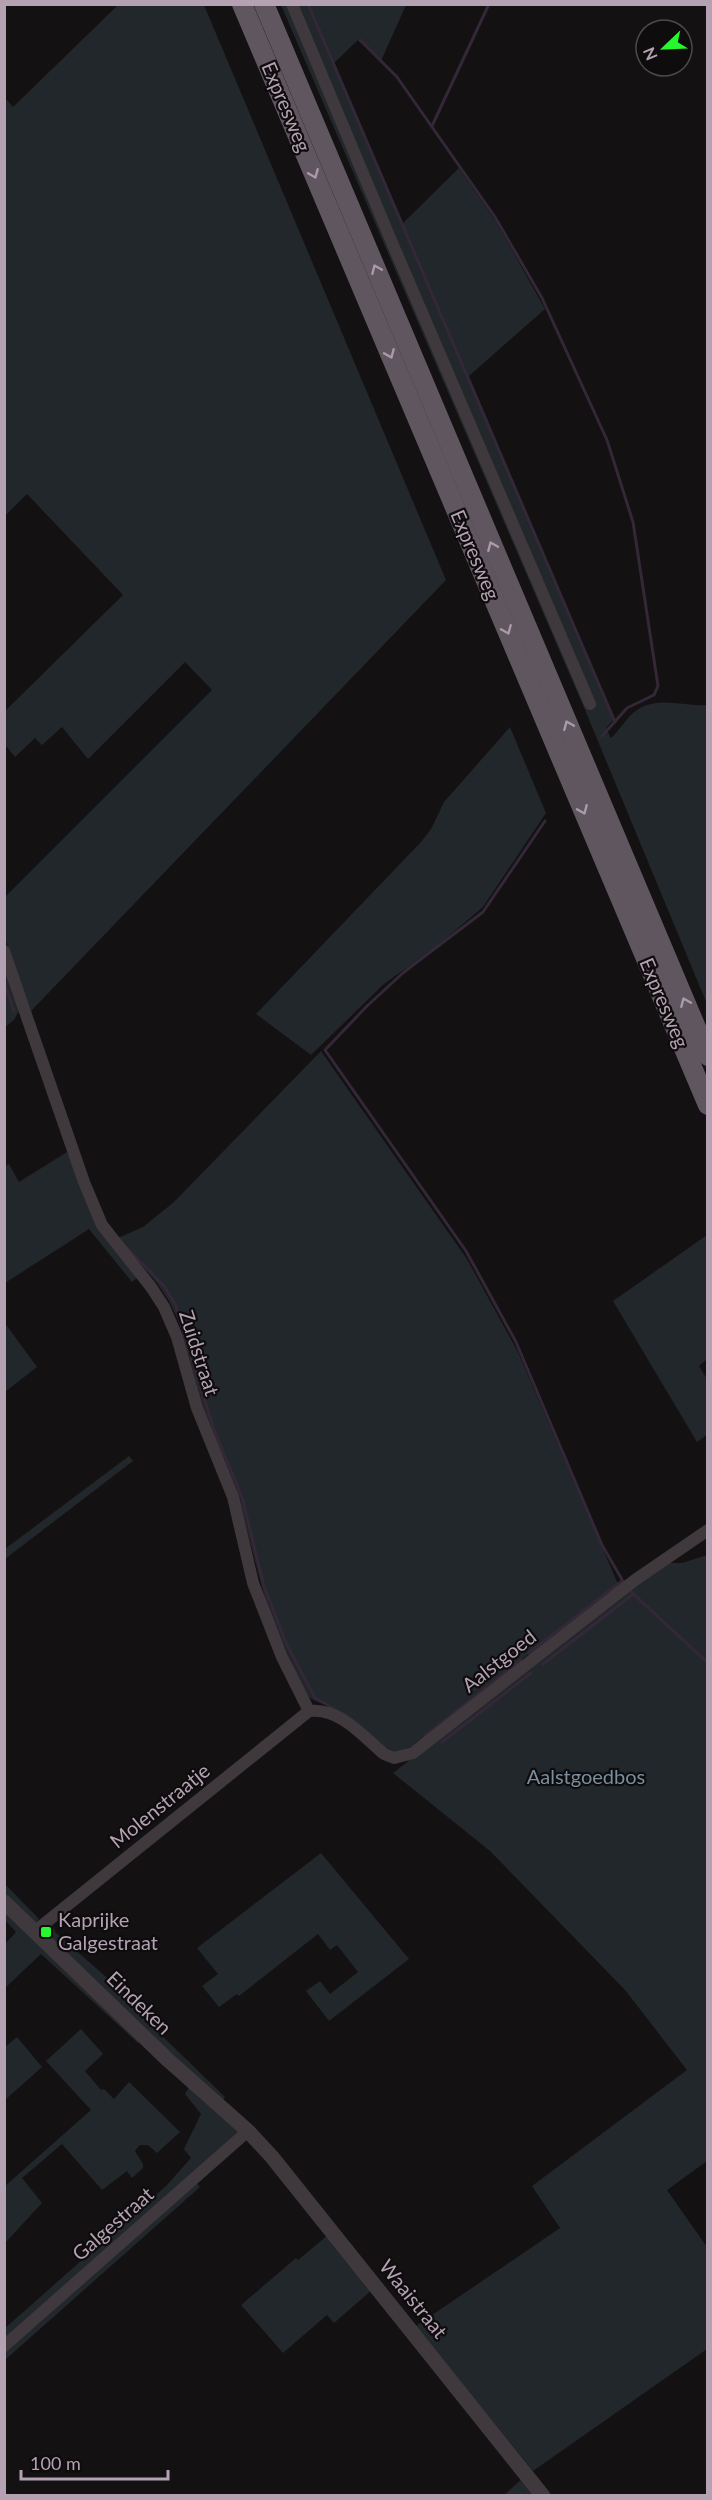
<svg xmlns="http://www.w3.org/2000/svg" width="712" height="2500" font-family="Lato,sans-serif">
  <rect width="100%" height="100%" fill="#131112"/>
  <!-- green -->
  <g fill="#22272b">
    <polygon points="118,5 204,5 446,580 31,1011 5,939 5,897 212,690 185,662 88,759 62,727 42,745 35,738 15,757 7,747 5,748 5,711 123,595 27,494 5,516 5,98 13,107"/>
    <path d="M 281,5 L 406,5 L 381,61 L 358,40 L 334,63 L 402,224 L 459,168 L 497,223 L 545,309 L 469,376 L 614,719 L 606,728 L 611,738 C 619,731 625,720 633,713 C 655,694 682,707 707,705 L 707,1004 L 585,710 Z"/>
    <polygon points="510,727 546,813 483,907 437,946 384,984 311,1055 256,1014 421,842 431,829 444,802"/>
    <polygon points="4,966 19,1011 14,1020 5,1027 4,983 6,982"/>
    <path d="M 321,1051 L 467,1259 L 518,1352 L 618,1584 L 411,1747 L 396,1753 C 373,1745 356,1721 334,1708 C 323,1702 314,1703 305,1694 L 267,1606 L 236,1489 L 203,1408 L 180,1324 L 169,1301 L 157,1283 L 118,1238 L 143,1227 L 174,1202 Z"/>
    <polygon points="67,1152 138,1277 132,1282 89,1229 5,1283 5,1166 9,1164 19,1182"/>
    <polygon points="707,1235 707,1359 699,1366 707,1379 707,1435 697,1442 613,1301"/>
    <polygon points="4,1322 37,1367 5,1392 4,1392"/>
    <polygon points="129,1456 133,1461 5,1559 5,1549"/>
    <polygon points="707,1555 707,2161 667,2190 707,2247 707,2349 533,2471 416,2326 560,2228 532,2186 687,2070 625,1990 490,1851 393,1773 635,1584 668,1563 682,1563"/>
    <polygon points="321,1853 409,1959 329,2021 306,1991 320,1981 330,1994 358,1972 337,1945 330,1950 318,1934 239,1996 237,1994 219,2007 202,1986 218,1974 197,1948"/>
    <polygon points="4,1883 39,1919 33,1926 5,1896"/>
    <polygon points="5,1909 143,2036 138,2043 41,1954 5,1988 4,1945 16,1932 5,1920"/>
    <polygon points="52,1924 55,1932 156,2021 152,2026 225,2097 222,2101 49,1938"/>
    <polygon points="81,2029 103,2054 85,2071 101,2090 104,2089 114,2099 129,2082 180,2132 157,2153 148,2145 140,2145 135,2151 143,2164 143,2168 132,2178 127,2171 102,2190 62,2144 22,2178 42,2203 5,2243 5,2186 91,2110 46,2061"/>
    <polygon points="17,2037 42,2067 5,2100 5,2047"/>
    <polygon points="192,2083 242,2131 191,2177 200,2187 5,2360 4,2329 166,2186 191,2158 184,2149 201,2114 185,2094"/>
    <polygon points="328,2235 372,2290 334,2323 327,2315 283,2353 241,2305 296,2258 298,2260"/>
    <polygon points="523,2478 537,2495 504,2496 504,2495"/>
  </g>
  <g fill="none" stroke-linecap="round" stroke-linejoin="round">
    <!-- stream -->
    <g stroke="#342737" stroke-width="3">
      <polyline points="308,4 615,722"/>
      <polyline points="360,40 397,77 495,217 542,298 607,440 633,522 658,686 654,695 627,708 602,736"/>
      <polyline points="432,126 489,4"/>
      <polyline points="545,821 483,912 404,972 367,1006 325,1050 466,1251 516,1342 602,1545 624,1583"/>
      <polyline points="4,982 14,1011"/>
      <polyline points="127,1248 164,1286 175,1304 214,1430 242,1497 264,1586 286,1643 315,1698 347,1716"/>
      <polyline points="628,1589 708,1663"/>
      <polyline points="529,1653 622,1581"/>
      <polyline points="543,1664 632,1595"/>
      <polyline points="425,1736 521,1660"/>
      <polyline points="442,1742 531,1673"/>
    </g>
    <!-- minor -->
    <g stroke="#3f393e" stroke-width="12">
      <polyline points="292,4 393,245 590,704"/>
      <polyline points="4,951 84,1182 102,1225 151,1287 164,1307 177,1337 197,1408 233,1497 253,1583 282,1657 309,1711"/>
      <path d="M 309,1711 C 339,1707 363,1736 384,1754 L 394,1758 L 413,1753 L 635,1580 L 708,1530"/>
      <polyline points="34,1932 309,1711"/>
      <polyline points="4,2346 248,2131"/>
    </g>
    <!-- tertiary -->
    <polyline stroke="#3f393e" stroke-width="15" points="4,1902 168,2060 248,2131 272,2157 543,2496"/>
    <!-- trunk -->
    <g stroke="#60565f" stroke-width="20">
      <polyline points="242,4 708,1105"/>
      <polyline points="264,4 708,1056"/>
    </g>
  </g>
  <!-- one-way arrows -->
  <defs><path id="oneway-chevron" d="M-2-3.5L2.5 0L-2 3.5" fill="none" stroke-width="1.6" stroke-linecap="round" stroke-linejoin="round" transform="scale(1.5)"/></defs>
  <g stroke="#ac9aab">
    <use href="#oneway-chevron" transform="translate(314 174) rotate(67)"/>
    <use href="#oneway-chevron" transform="translate(376 269) rotate(-113)"/>
    <use href="#oneway-chevron" transform="translate(390 354) rotate(67)"/>
    <use href="#oneway-chevron" transform="translate(492 546) rotate(-113)"/>
    <use href="#oneway-chevron" transform="translate(507 630) rotate(67)"/>
    <use href="#oneway-chevron" transform="translate(568 725) rotate(-113)"/>
    <use href="#oneway-chevron" transform="translate(583 810) rotate(67)"/>
    <use href="#oneway-chevron" transform="translate(685 1002) rotate(-113)"/>
  </g>
  <!-- markers -->
  <rect fill="#25f82c" stroke="#0e0c0d" stroke-width="2" x="40" y="1926" width="12" height="12" rx="3"/>
  <g text-anchor="middle" stroke-width="4.5" stroke-linejoin="round" paint-order="stroke">
    <!-- street labels -->
    <g font-size="20" fill="#b4a2b3" stroke="#0e0c0d">
      <text transform="translate(286 107) rotate(67)" y="7">Expresweg</text>
      <text transform="translate(475 555) rotate(67)" y="7">Expresweg</text>
      <text transform="translate(664 1003) rotate(67)" y="7">Expresweg</text>
      <text transform="translate(199 1353) rotate(72)" y="7">Zuidstraat</text>
      <text transform="translate(499 1661) rotate(-38)" y="7">Aalstgoed</text>
      <text transform="translate(160 1806) rotate(-39)" y="7">Molenstraatje</text>
      <text transform="translate(139 2003) rotate(44)" y="7">Eindeken</text>
      <text transform="translate(113 2224) rotate(-41)" y="7">Galgestraat</text>
      <text transform="translate(413 2299) rotate(51)" y="7">Waaistraat</text>
    </g>
    <!-- park labels -->
    <g font-size="20" fill="#788fa0" stroke="#0e0c0d">
      <text x="586" y="1784">Aalstgoedbos</text>
    </g>
    <!-- poi labels -->
    <g font-size="20" fill="#b4a2b3" stroke="#0e0c0d" text-anchor="start">
      <text x="58" y="1927">Kaprijke<tspan x="58" dy="23">Galgestraat</tspan></text>
    </g>
  </g>
  <!-- border -->
  <rect width="712" height="2500" fill="none" stroke="#b4a2b3" stroke-width="12"/>
  <!-- north arrow -->
  <g transform="translate(664 48) rotate(247)"><circle r="28" fill="#0e0c0d" stroke="#50484f" stroke-width="1.5"/>
  <path d="M0-4.5L10 22L0 15L-10 22Z" fill="#25f82c"/>
  <text y="-9" font-size="16" font-weight="bold" text-anchor="middle" fill="#b4a2b3">N</text>
  </g>
  <!-- scale -->
  <path d="M21 2470v9h147v-9" fill="none" stroke="#b4a2b3" stroke-width="3"/>
  <text x="30" y="2470" font-size="18" fill="#b4a2b3" stroke="#0e0c0d" stroke-width="4.5" paint-order="stroke">100 m</text>
</svg>
